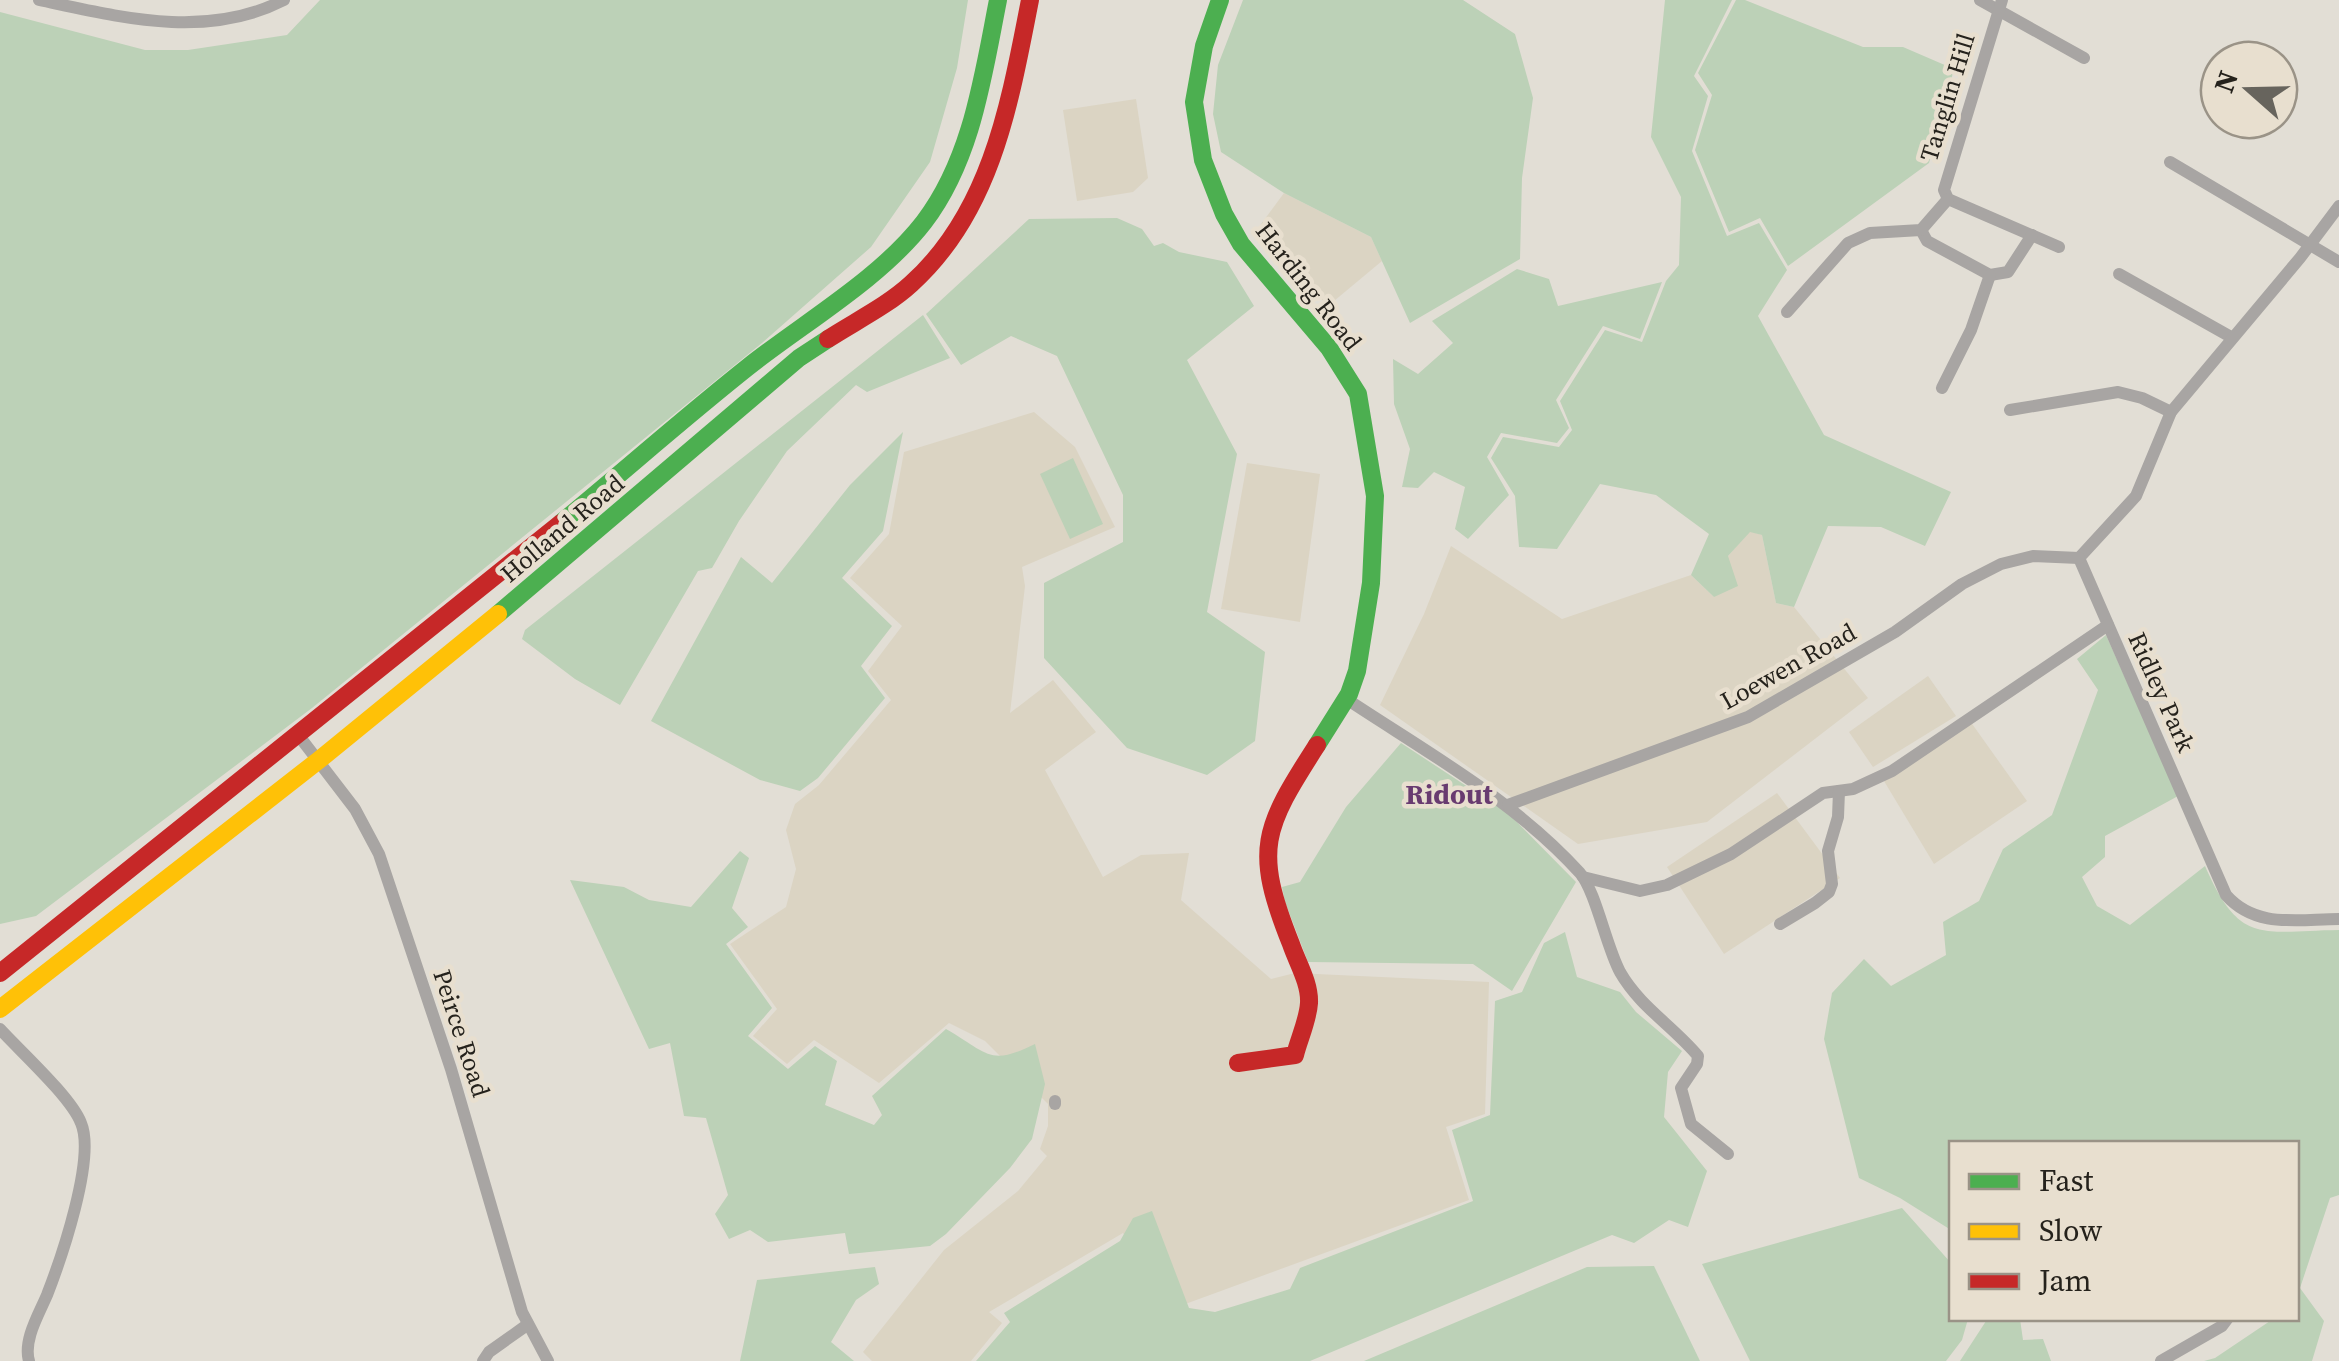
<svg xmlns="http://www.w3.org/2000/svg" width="2339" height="1361" font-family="'Source Serif 4',serif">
  <rect width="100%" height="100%" fill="#e2ded5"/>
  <!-- built -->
  <g fill="#dbd4c3">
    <polygon points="1136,99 1148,178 1133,192 1077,201 1063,110"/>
    <polygon points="1284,193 1371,237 1382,261 1328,306 1256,231"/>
    <polygon points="1034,412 1075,447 1115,527 1022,567 1025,586 1010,713 1053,680 1096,732 1045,770 1103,877 1141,855 1189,853 1181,900 1271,979 1295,973 1489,982 1485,1114 1446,1127 1469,1200 1169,1310 1123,1233 989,1312 1002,1323 971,1361 872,1361 863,1352 944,1250 1018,1191 1047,1156 1040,1149 1048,1126 1048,1104 985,1041 949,1023 879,1083 814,1040 787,1064 753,1036 777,1009 730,944 786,907 796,869 786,830 795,804 819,785 891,700 868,671 902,626 850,578 889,534 904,452"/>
    <polygon points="1247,463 1320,474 1300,622 1221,609"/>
    <polygon points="1750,531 1762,535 1776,603 1794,607 1868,698 1707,822 1578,844 1380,705 1424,614 1451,546 1562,619 1691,575 1714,597 1728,556"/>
    <polygon points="1928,676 1956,716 1873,767 1849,732"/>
    <polygon points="1970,721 2027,801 1934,864 1884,781"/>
    <polygon points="1777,793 1840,878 1724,954 1667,867"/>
  </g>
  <!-- green -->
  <g fill="#bcd1b7">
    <polygon points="320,0 968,0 957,68 930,162 871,247 762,343 312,708 36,916 0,924 0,12 145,50 188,50 287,35"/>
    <polygon points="1243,0 1463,0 1515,34 1533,98 1522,178 1520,259 1410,323 1371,237 1284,193 1221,152 1213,114 1218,65"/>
    <polygon points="1665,0 1732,0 1694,76 1708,96 1692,151 1727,236 1759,223 1787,270 1758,316 1824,435 1951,492 1925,546 1881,527 1828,526 1794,607 1776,603 1762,535 1750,532 1728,556 1738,586 1714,597 1691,575 1709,534 1656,495 1600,484 1557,549 1519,547 1515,496 1491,458 1503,437 1559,447 1572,430 1560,401 1605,330 1642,342 1666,281 1679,265 1681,197 1651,137"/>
    <polygon points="1736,0 1745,0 1863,47 1903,47 1954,69 1929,163 1788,266 1760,218 1729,232 1695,150 1712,95 1698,73"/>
    <polygon points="1117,218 1142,229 1154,246 1163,243 1179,252 1227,262 1254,306 1187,360 1237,454 1207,612 1265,652 1255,741 1207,775 1127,748 1044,658 1044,583 1123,542 1123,495 1057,356 1011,336 961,365 926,314 1029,219"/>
    <polygon points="1517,269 1549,279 1558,306 1662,282 1640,339 1603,326 1556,400 1569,428 1557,443 1501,433 1487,457 1509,495 1468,539 1455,529 1465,487 1434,472 1418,488 1402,487 1410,449 1394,404 1393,359 1418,374 1453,343 1432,321"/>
    <polygon points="923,315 950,358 867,392 856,385 787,451 739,521 712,568 698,571 620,705 575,679 522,639 525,630"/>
    <polygon points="903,432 883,531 842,578 892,626 861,666 885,698 818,778 800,791 760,780 651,721 741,557 772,583 850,485"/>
    <polygon points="1073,458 1103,524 1070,539 1040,474"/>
    <path d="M 2106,635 L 2178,796 L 2105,836 L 2105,857 L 2082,877 L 2097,906 L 2130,925 L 2205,866 C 2240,946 2261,931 2339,930 L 2339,1195 L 2330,1198 L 2300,1288 L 2324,1321 L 2312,1361 L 2204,1361 L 2215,1358 L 2273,1319 L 2296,1318 L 2296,1144 L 1952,1144 L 1951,1230 L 1900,1198 L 1859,1178 L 1824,1039 L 1832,993 L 1864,959 L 1891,986 L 1946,955 L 1943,922 L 1979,901 L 2003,849 L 2052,815 L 2098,690 L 2077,659 Z"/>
    <polygon points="1401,743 1509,814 1576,882 1512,991 1473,964 1308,962 1285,902 1282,887 1300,882 1346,807"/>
    <path d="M 740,851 L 749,858 L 732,908 L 748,927 L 726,944 L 772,1008 L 748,1036 L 788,1069 L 815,1046 L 837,1061 L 825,1105 L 874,1125 L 882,1115 L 872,1096 L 946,1029 C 988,1053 989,1067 1035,1044 L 1045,1084 L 1032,1139 L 1010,1168 L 946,1234 L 930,1246 L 849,1254 L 845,1233 L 768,1242 L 750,1230 L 729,1239 L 715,1214 L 728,1195 L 706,1118 L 684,1116 L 670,1043 L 649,1049 L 570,880 L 624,887 L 649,900 L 691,907 Z"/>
    <polygon points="1565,932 1577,977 1620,992 1636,1012 1682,1051 1668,1072 1664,1117 1707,1171 1688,1227 1669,1220 1634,1243 1612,1235 1310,1361 976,1361 1010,1322 1004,1313 1120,1241 1133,1218 1152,1211 1189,1308 1215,1312 1290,1289 1300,1268 1473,1201 1452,1130 1490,1115 1495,1001 1522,992 1544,943"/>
    <polygon points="1902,1208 1951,1263 1952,1318 1968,1319 1962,1340 1946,1361 1750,1361 1702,1264"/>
    <polygon points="1654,1266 1700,1361 1364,1361 1587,1267"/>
    <polygon points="875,1267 879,1284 856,1300 831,1342 854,1361 740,1361 757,1280"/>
    <polygon points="1988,1318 2020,1319 2023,1340 2043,1339 2051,1361 1960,1361"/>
  </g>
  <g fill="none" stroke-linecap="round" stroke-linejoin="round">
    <!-- street -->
    <g stroke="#a8a5a3" stroke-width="12">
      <path d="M 39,0 C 120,17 206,40 284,0"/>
      <polyline points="1980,0 2084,58"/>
      <polyline points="2002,0 1944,190 1948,199 2059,247"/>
      <polyline points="2170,162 2339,262"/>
      <polyline points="1921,230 1927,241 1990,275 2008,272 2032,235"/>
      <polyline points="2119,274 2231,337"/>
      <polyline points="1787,312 1848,243 1870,233 1921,230 1948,199"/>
      <polyline points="1942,388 1971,330 1990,275"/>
      <polyline points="2010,410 2118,392 2142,398 2171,412"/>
      <path d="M 2079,558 L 2226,895 C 2256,929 2298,919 2339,919"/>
      <polyline points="2079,558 2136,496 2171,412 2300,258 2339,206"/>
      <path d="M 1348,700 C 1428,753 1515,801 1580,873 C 1596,892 1606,946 1620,972 C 1640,1007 1673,1026 1698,1056 L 1697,1064 L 1681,1088 L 1691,1124 L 1728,1154"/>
      <polyline points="299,736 355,809 379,854 451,1069 522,1312 548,1361"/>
      <polyline points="1508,805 1748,717 1895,632 1962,584 2001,564 2033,556 2079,558"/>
      <polyline points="1583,877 1640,891 1667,885 1731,854 1823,793 1853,789 1892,771 2108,625"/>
      <polyline points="1780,924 1815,903 1829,892 1832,884 1828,851 1838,817 1839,791"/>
      <path d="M 0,1029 C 20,1051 71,1097 81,1123 C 96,1158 61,1259 47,1295 C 39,1314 23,1340 29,1361"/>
      <polyline points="1055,1104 1055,1101"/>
      <polyline points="483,1361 489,1352 527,1325"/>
      <polyline points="2161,1361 2222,1326 2228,1318"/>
    </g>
    <!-- fast -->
    <g stroke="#4caf50" stroke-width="18">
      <polyline points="1220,0 1204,46 1194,102 1203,160 1224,214 1241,244 1329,348 1358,394 1375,496 1371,583 1357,671 1349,694 1317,745"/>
      <path d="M 561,523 C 624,471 685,417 748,367 C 805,322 880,279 924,222 C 972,159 983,76 998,0"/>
      <polyline points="498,614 799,358 828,339"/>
    </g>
    <!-- slow -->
    <polyline stroke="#ffc107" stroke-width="18" points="0,1009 319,760 498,614"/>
    <!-- jam -->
    <g stroke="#c62828" stroke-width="18">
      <path d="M 828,339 C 854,322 887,306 911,284 C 992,211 1010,102 1030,0"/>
      <polyline points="0,973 561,523"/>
      <path d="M 1238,1063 L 1295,1055 C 1299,1039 1308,1020 1309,1003 C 1310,983 1297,962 1291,944 C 1253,849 1263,829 1317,745"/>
    </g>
  </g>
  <g text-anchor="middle" stroke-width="9" stroke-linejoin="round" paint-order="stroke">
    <!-- street labels -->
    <g font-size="25" fill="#25221c" stroke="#e8dfcf">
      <text transform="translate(1947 97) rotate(-73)" y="9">Tanglin Hill</text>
      <text transform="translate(1309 286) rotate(52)" y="9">Harding Road</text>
      <text transform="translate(562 528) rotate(-40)" y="9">Holland Road</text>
      <text transform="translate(1788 666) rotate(-29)" y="9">Loewen Road</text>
      <text transform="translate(2162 692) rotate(66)" y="9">Ridley Park</text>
      <text transform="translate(462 1033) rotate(72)" y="9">Peirce Road</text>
    </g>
    <!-- neighbourhood labels -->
    <g font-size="28" font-weight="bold" fill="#683b70" stroke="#e8dfcf">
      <text x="1449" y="804">Ridout</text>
    </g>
  </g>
  <!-- legend -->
  <rect x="1949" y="1141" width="350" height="180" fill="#e8dfcf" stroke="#9a9387" stroke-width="2.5"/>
  <rect x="1969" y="1174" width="50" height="15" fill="#4caf50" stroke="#9a9387" stroke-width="2.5"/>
  <text x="2039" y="1191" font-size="30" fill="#25221c">Fast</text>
  <rect x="1969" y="1224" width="50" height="15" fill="#ffc107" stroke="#9a9387" stroke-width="2.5"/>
  <text x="2039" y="1241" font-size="30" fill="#25221c">Slow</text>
  <rect x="1969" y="1274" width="50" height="15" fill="#c62828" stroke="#9a9387" stroke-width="2.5"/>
  <text x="2039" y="1291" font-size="30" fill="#25221c">Jam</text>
  <!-- north arrow -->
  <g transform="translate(2249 90) rotate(290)"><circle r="48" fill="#e8dfcf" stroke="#9a9387" stroke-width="2.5"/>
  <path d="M0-8L18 38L0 25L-18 38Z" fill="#67645d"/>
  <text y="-15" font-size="28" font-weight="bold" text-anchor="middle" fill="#25221c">N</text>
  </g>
</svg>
